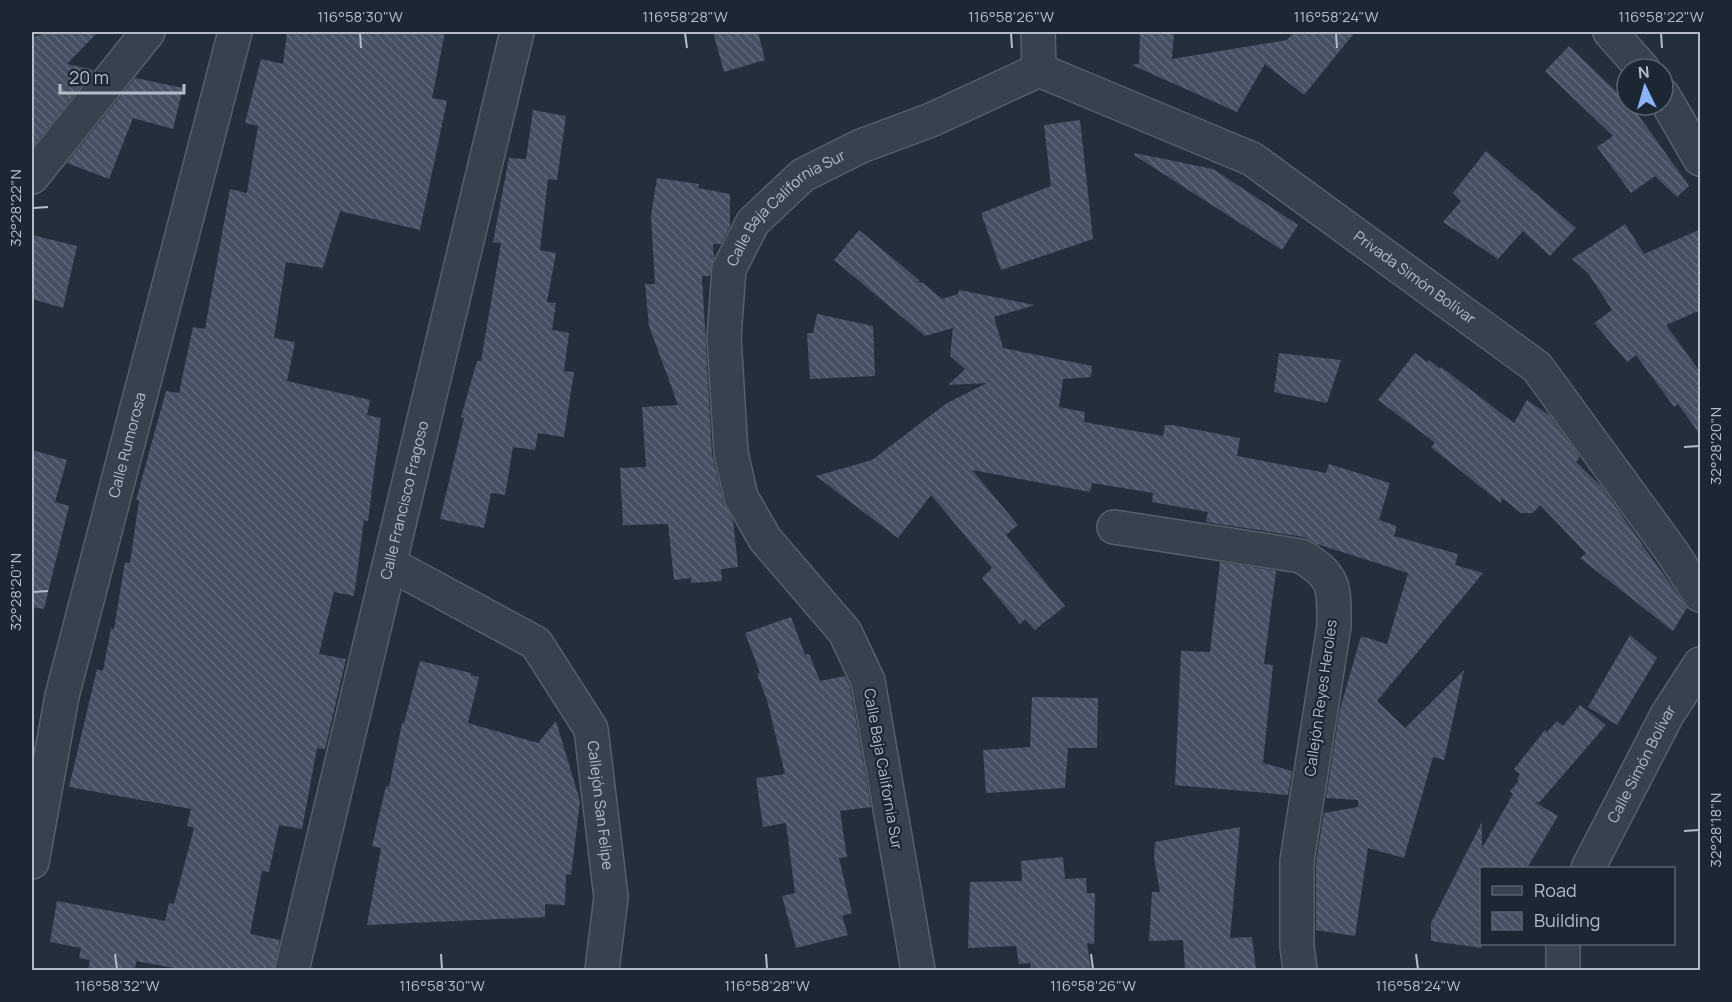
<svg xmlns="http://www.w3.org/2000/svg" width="1732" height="1002" font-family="Manrope,sans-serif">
  <defs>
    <pattern id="building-back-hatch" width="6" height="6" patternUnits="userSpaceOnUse" patternTransform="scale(1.5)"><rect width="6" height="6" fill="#455162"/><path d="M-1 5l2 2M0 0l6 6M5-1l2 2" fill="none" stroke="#5d6877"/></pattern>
  </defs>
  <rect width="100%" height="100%" fill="#242f3e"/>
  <!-- building -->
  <g fill="url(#building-back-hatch)">
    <polygon points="47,32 98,32 67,64 94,70 32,148 32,38"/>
    <polygon points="287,32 445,32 432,98 447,101 420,230 340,211 323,268 286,262 274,338 295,342 287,381 370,400 367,415 381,418 368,521 364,520 354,596 334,592 319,654 346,659 325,749 317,748 302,829 279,825 269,872 262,871 250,934 280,940 274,970 184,970 136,961 135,970 88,970 90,960 79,958 81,948 50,942 57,901 165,921 169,903 174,904 194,828 187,826 191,809 69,787 97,669 103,671 111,628 114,629 125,562 130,563 139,500 136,500 166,391 179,393 193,327 205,329 230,189 247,193 258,126 245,123 261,59 283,64"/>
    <polygon points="713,32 758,32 765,60 724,72"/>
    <polygon points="1140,32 1174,32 1172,59 1287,40 1294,32 1355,32 1304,95 1265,64 1237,112 1132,65 1139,64"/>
    <polygon points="1569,46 1627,102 1627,105 1634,109 1689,186 1677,197 1655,176 1631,193 1597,147 1613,136 1545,71"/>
    <polygon points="135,78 183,88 173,129 133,118 109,179 67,163"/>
    <polygon points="533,110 566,116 557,180 548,179 540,250 556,253 547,302 556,303 552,330 569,333 564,371 574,372 564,437 538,433 535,450 513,447 505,495 491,493 484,528 440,519 464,418 461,417 477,361 481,361 501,243 493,242 509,158 526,159"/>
    <polygon points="1080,120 1093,239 1001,270 981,213 1051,186 1044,125"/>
    <polygon points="1486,151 1576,228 1550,256 1523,231 1498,259 1443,222 1461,201 1453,193"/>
    <polygon points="1135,153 1213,169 1298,225 1282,250 1134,155"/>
    <polygon points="657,178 699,184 698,188 730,194 730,226 721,244 713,244 714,258 710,276 702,276 712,454 723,501 733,520 738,567 721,569 722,581 691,583 691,578 674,580 668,524 623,525 620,468 646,467 642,407 678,405 649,326 645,284 655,284 651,215"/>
    <polygon points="1625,224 1644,254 1701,229 1701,310 1666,325 1701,373 1701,436 1678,404 1674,407 1636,355 1627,362 1594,323 1612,310 1588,273 1572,259"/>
    <polygon points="859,230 920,281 915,281 923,283 942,299 958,294 959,290 1035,305 994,317 1003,348 1092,366 1091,377 1063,379 1059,407 1085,412 1084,422 1163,436 1165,425 1172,425 1240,438 1237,456 1326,473 1329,464 1390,483 1379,520 1397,526 1394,536 1458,554 1455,565 1483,573 1377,701 1405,728 1464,670 1444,760 1433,757 1404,858 1368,848 1355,936 1316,930 1316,862 1324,813 1358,807 1358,800 1326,798 1340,709 1361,636 1387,644 1408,573 1317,544 1304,537 1206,522 1208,512 1152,502 1153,493 1092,483 1090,492 972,470 1018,525 1006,535 1065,606 1035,630 1025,619 1020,624 982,578 992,568 931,495 898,538 816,476 872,460 947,403 987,383 948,385 965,369 950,356 953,328 925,336 834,260"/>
    <polygon points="32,235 77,246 63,308 32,299"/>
    <polygon points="817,314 873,326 875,376 810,379 807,333 813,333"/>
    <polygon points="1279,353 1341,360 1327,403 1274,392"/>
    <polygon points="1415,353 1427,362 1429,360 1440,369 1441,367 1514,423 1527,400 1549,415 1580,457 1576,462 1601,486 1687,608 1673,631 1580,558 1586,553 1540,505 1533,513 1521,513 1502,498 1501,503 1431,447 1435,443 1429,438 1378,400"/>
    <polygon points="32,450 67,460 55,502 69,506 44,609 32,607"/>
    <polygon points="1220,562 1276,571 1264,664 1273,665 1263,763 1292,771 1288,795 1175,785 1181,651 1210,652"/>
    <polygon points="791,617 805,655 809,654 820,681 845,676 850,687 871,807 840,811 847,857 839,858 852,913 842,916 848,935 796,948 782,896 795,893 786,823 763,827 756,778 785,774 767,700 757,674 760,673 745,633"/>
    <polygon points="1630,635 1657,658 1617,725 1588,707"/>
    <polygon points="420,661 471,673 470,675 479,677 468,723 538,743 556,721 580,801 571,875 566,874 565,905 545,904 545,917 367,925 381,848 372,846 386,786 389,787 402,723 404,723"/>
    <polygon points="1032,697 1098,698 1097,748 1068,748 1065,788 986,793 983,750 1030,747"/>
    <polygon points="1580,705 1606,725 1539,803 1538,801 1536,803 1558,816 1527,868 1482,868 1482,948 1431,941 1431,923 1482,822 1482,848 1513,794 1510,791 1519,781 1517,779 1520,774 1514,769 1545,730 1547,732 1557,721 1563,726"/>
    <polygon points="1240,827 1230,938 1252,937 1256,970 1185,970 1183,940 1149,941 1152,892 1160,892 1154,857 1155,842"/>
    <polygon points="1063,857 1065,879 1086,878 1087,893 1095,893 1094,944 1087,943 1091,968 1074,970 1031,970 1030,963 1019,964 1016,946 968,948 970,882 1022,881 1021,861"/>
  </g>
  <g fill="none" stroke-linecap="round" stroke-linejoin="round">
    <defs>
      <g id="minor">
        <polyline points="1038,32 1039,70"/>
        <polyline points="1610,32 1643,69"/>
        <path id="s1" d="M 1039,70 L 1252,159 L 1537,367 L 1672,552 L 1700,595"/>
        <polyline points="1663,95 1700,159"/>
        <polyline points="32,177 148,32"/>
        <path d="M 1114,527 L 1301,556 C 1336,577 1334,587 1334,626 L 1297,861 L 1297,946 L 1300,970"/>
        <path id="s2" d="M 390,564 L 536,643 L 591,729 L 611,897 L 602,970"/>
        <path id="s3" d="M 32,862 L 62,696 L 235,32"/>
        <path id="s4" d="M 1588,868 L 1667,715 L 1700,664"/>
        <path id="s5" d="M 292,970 L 517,32"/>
        <path id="s6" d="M 918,970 L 868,681 L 845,632 L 765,539 L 741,497 L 731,453 L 724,337 L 729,269 L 753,222 L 803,175 L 861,146 L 931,120 L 1039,70"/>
        <polyline points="1563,970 1563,944"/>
      </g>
    </defs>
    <!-- minor casing -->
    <use href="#minor" stroke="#565f6c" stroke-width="36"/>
    <!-- minor -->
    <use href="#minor" stroke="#38414e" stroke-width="33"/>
  </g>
  <!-- ticks -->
  <path fill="none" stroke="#b4bcc9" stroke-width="2" d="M 360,33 L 361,48M 685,33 L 687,48M 1011,33 L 1012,48M 1336,33 L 1337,48M 1661,33 L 1662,48M 33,208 L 48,207M 1684,447 L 1699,446M 33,592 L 48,591M 1684,831 L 1699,830M 115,954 L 117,969M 441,954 L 442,969M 766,954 L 767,969M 1091,954 L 1093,969M 1416,954 L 1418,969"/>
  <g text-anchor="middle" stroke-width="4.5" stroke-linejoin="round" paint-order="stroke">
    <!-- street labels -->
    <g font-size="15" fill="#b4bcc9" stroke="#1d2633">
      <text dy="5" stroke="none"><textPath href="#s6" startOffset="834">Calle Baja California Sur</textPath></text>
      <text dy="5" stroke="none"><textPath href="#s1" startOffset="432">Privada Simón Bolívar</textPath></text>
      <text dy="5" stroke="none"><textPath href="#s3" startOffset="428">Calle Rumorosa</textPath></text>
      <text dy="5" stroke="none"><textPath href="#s5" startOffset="483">Calle Francisco Fragoso</textPath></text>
      <text transform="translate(1321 698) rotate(-82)" y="5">Callejón Reyes Heroles</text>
      <text dy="5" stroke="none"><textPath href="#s4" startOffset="117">Calle Simón Bolívar</textPath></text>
      <text transform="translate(883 769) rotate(80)" y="5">Calle Baja California Sur</text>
      <text dy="5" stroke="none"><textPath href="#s2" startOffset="345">Callejón San Felipe</textPath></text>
    </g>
  </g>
  <!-- border -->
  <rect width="1732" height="1002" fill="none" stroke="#1d2633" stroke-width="66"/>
  <!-- legend -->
  <rect x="1480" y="867" width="195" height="78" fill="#1d2633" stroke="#59626f" stroke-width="1.5"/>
  <rect x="1492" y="886" width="30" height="9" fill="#38414e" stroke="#59626f" stroke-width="1.5"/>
  <text x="1534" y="897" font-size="18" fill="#b4bcc9">Road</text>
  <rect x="1492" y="912" width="30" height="18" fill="url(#building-back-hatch)" stroke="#59626f" stroke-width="1.5"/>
  <text x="1534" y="927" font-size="18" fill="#b4bcc9">Building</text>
  <!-- north arrow -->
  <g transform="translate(1645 87) rotate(355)"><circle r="28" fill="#1d2633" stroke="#59626f" stroke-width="1.5"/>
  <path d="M0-4.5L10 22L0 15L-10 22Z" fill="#8ab4f8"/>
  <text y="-9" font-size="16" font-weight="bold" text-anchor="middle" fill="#b4bcc9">N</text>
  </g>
  <!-- scale -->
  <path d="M60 84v9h124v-9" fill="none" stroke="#b4bcc9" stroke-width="3"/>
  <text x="69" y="84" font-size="18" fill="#b4bcc9" stroke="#1d2633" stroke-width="4.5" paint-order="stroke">20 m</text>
  <rect x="33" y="33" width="1666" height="936" fill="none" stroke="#b4bcc9" stroke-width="2"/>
  <g font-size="15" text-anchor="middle" fill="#b4bcc9">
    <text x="360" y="22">116°58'30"W</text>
    <text x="685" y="22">116°58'28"W</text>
    <text x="1011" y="22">116°58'26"W</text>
    <text x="1336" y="22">116°58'24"W</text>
    <text x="1661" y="22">116°58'22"W</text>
    <text transform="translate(16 208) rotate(-90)" y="5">32°28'22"N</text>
    <text transform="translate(1716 446) rotate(-90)" y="5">32°28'20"N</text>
    <text transform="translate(16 592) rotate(-90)" y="5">32°28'20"N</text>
    <text transform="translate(1716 830) rotate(-90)" y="5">32°28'18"N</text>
    <text x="117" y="991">116°58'32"W</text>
    <text x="442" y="991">116°58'30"W</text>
    <text x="767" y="991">116°58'28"W</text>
    <text x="1093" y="991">116°58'26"W</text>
    <text x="1418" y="991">116°58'24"W</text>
  </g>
</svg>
